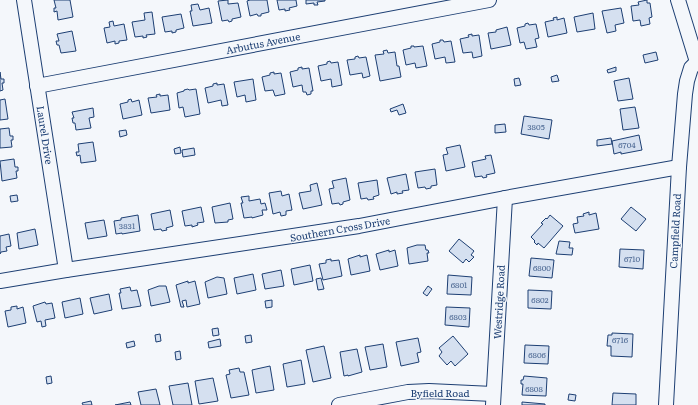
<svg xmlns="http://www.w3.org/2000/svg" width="698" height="405" font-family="Literata,serif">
  <rect width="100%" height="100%" fill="#f4f7fb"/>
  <!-- building -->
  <g fill="#d5e0f0" stroke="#1d3f73">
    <polygon points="54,0 70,0 73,17 58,20 57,11 54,12 54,8 56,8"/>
    <polygon points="228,0 228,4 238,3 241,17 232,19 232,21 229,22 228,20 222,21 218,1"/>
    <polygon points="250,0 267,0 269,12 261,14 261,16 258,16 257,14 250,16 247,1"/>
    <polygon points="277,0 296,0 297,6 289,8 290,10 285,11 285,9 279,10"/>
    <polygon points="306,0 325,0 325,1 317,2 318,5 314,5 314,3 306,4"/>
    <polygon points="647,0 647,3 650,3 652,17 649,18 650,24 641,26 640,20 633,21 631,6 639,5 638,2"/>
    <polygon points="198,4 200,10 209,8 212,23 193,26 190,11 192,11 191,5"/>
    <polygon points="621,8 624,23 615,25 616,31 607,33 602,11"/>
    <polygon points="152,12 155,34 146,35 147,37 143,38 143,36 135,37 132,22 145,20 144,13"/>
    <polygon points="593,13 595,29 577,32 574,17"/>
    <polygon points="181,14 184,28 176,30 176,32 172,33 172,31 165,32 162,17"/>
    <polygon points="557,17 557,20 564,18 567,33 548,37 545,22 554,20 553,18"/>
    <polygon points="113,21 114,26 124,24 127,40 119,41 119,43 115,44 115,41 107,43 104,28 110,27 109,22"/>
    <polygon points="528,23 529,25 536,24 539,38 535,39 537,47 526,49 524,42 520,43 517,28 525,26 525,24"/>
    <polygon points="507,27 511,45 491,49 488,33 496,32 496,30"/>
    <polygon points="72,31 76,51 61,53 59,45 57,45 56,41 59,41 57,34"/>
    <polygon points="472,34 472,36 479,35 482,56 473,58 472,52 463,53 460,39 469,37 468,35"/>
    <polygon points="440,40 443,40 444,42 451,41 455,62 446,63 445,57 435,59 432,44 440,42"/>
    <polygon points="411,46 414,46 414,47 423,46 427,66 416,68 415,63 406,65 403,50 411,48"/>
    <polygon points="387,50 388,53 395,52 397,66 399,66 401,77 380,81 375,55 384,54 383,51"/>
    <polygon points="656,52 658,60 645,63 643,55"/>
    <polygon points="358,56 359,58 366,57 370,76 363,78 362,73 350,75 347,60 355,59 355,57"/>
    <polygon points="330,61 331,63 338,62 342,85 332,87 331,79 321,81 318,66 327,64 327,62"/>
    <polygon points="302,67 302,69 309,68 313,91 311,91 311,94 307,95 306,92 303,92 302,85 293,87 290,72 298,70 298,68"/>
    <polygon points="616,67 616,71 608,73 607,70"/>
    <polygon points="0,72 1,79 4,79 4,83 2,83 3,90 0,91"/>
    <polygon points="274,72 274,74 281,73 285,94 275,96 273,90 265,91 262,77 270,75 270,73"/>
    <polygon points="557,75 559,81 552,82 551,77"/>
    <polygon points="519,78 521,85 515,86 514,79"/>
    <polygon points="629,78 633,99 618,101 614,81"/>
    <polygon points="253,79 256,100 246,102 245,95 237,97 234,82"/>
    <polygon points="217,83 217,85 224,84 228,105 222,106 221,100 208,103 205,88 213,86 213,84"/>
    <polygon points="188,89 189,90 196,89 200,114 185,117 183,107 179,108 177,93 184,91 184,90"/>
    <polygon points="160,94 160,96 168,95 170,110 151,113 148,98 157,97 156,95"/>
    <polygon points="5,99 8,119 0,120 0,100"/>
    <polygon points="131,99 132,102 139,100 142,115 123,119 120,104 128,102 128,100"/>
    <polygon points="403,104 406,113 399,115 397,110 391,112 390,109"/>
    <polygon points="635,107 639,128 623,130 620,109"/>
    <polygon points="93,108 94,117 89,118 91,128 76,130 75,123 73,123 72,118 74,118 72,112"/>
    <polygon points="524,116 552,120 549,139 521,134"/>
    <polygon points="505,124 506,132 495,133 495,125"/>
    <polygon points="9,128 10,136 13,136 13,140 11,140 12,147 0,148 0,129"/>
    <polygon points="126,130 127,135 120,137 119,131"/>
    <polygon points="639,135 642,150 621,154 621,152 614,154 612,141"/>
    <polygon points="611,138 612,144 597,146 597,140"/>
    <polygon points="93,142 96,161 81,163 80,155 77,156 76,152 79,152 78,144"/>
    <polygon points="460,145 465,167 446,171 443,155 448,154 446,148"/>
    <polygon points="180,147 181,153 175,154 174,149"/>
    <polygon points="194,148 195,155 183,157 182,150"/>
    <polygon points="491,155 495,173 486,175 487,177 483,178 482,176 475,177 472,162 486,159 485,156"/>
    <polygon points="14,159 15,167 18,167 18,171 16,171 17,178 2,181 0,161"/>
    <polygon points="435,169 437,185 431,186 431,188 426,189 425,187 418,188 415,172"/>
    <polygon points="406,174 409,190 402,191 403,193 397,194 397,192 391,194 387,178"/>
    <polygon points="346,178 350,200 343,202 343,204 340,205 339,203 332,204 329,189 334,188 332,181"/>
    <polygon points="377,180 379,195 373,197 374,199 368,200 367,198 361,199 358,183"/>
    <polygon points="317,183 322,205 303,209 299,193 311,191 310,185"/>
    <polygon points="281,191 282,196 289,194 292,210 286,211 286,215 281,216 280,212 273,214 269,193"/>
    <polygon points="17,195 18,201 11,202 10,196"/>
    <polygon points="249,196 249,201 260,199 261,204 265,203 267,210 262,210 263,215 252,218 252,217 244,218 241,203 243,203 241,197"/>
    <polygon points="230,203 233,219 228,220 228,222 215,223 212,207"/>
    <polygon points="201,207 204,222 197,223 198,225 192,227 192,225 185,226 182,211"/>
    <polygon points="631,207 646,219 636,231 621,219"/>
    <polygon points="170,210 173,226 166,228 167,230 162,231 161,229 154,230 151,214"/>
    <polygon points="589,212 589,215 596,213 599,229 575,233 573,224 578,223 577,217 584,216 583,214"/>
    <polygon points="138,215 140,231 122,234 122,233 116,234 114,221 121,220 121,218"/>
    <polygon points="550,215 563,226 544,248 538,243 537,245 534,242 535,241 531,237 543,224 541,223 546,218 547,219"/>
    <polygon points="104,220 107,236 88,239 85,223"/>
    <polygon points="35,229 38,245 19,249 17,233"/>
    <polygon points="9,234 11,246 6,247 7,251 1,252 0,254 0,236"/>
    <polygon points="459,239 474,251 471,255 474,257 469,262 466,259 463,263 449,251"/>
    <polygon points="559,241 570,242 569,248 573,248 572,255 556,254"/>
    <polygon points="417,245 425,245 426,250 428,250 429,253 427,253 428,261 409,264 407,248"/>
    <polygon points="620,249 644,250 643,269 619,267"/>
    <polygon points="389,250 389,252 395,250 398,266 380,270 376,254"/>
    <polygon points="360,255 360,257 367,255 370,271 351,275 348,259"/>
    <polygon points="531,258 554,260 552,278 529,276"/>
    <polygon points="331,259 331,261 339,260 342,276 323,280 319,264 326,263 326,260"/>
    <polygon points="310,265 313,281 294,285 291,269"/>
    <polygon points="281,270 284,286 265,289 262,274"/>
    <polygon points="253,274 256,290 237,294 234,278"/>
    <polygon points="448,275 472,277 471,295 447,294"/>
    <polygon points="217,277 224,278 227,294 208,298 205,282"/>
    <polygon points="321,278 324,289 318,290 316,279"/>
    <polygon points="188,281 188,283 195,281 200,304 187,307 186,300 182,301 184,307 181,307 176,285"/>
    <polygon points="159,286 166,286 170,302 151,306 148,290"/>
    <polygon points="428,286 432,289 427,296 423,293"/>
    <polygon points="130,287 131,291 137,290 141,306 122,309 119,293 121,293 120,289"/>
    <polygon points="528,290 552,291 551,309 528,308"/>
    <polygon points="109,294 112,310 94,314 90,298"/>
    <polygon points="80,298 83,314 65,318 62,302"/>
    <polygon points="272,300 272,307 266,308 265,301"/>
    <polygon points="45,302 46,304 52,303 55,318 45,320 46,326 42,327 41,321 37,322 33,306"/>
    <polygon points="17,306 17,309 23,307 26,323 8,327 5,311 11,310 11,307"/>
    <polygon points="446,307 470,308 469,327 445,325"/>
    <polygon points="218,328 219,335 213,336 212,329"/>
    <polygon points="612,333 633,334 632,357 611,356 611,346 607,346 608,335 612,335"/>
    <polygon points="160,334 161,341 156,342 155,335"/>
    <polygon points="251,335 252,342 246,343 245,336"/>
    <polygon points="453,336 468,354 455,366 451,361 447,365 439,356 442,352 439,348"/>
    <polygon points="418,338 421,352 417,353 419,362 401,366 396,342"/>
    <polygon points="220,339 221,346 209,348 208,342"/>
    <polygon points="134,341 135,346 127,348 126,343"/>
    <polygon points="383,344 387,367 370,370 365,347"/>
    <polygon points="525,345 549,346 548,364 524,363"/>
    <polygon points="324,346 331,378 313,382 306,350"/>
    <polygon points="357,349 362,372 348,376 348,375 344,376 340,352"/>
    <polygon points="180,351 181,359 176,360 175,352"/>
    <polygon points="301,360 305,384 287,387 283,364"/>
    <polygon points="270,366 274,390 256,393 252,370"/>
    <polygon points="239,368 240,372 244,372 249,395 231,398 226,375 230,374 229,370"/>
    <polygon points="51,376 52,383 47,384 46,377"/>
    <polygon points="524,376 547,378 546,396 522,395 523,384 521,384 521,380 523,380"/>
    <polygon points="213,378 218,401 199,404 195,381"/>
    <polygon points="188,383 192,405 173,405 169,386"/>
    <polygon points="156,389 160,405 141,405 138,392"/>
    <polygon points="613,393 636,394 636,405 612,405"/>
    <polygon points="569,394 576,395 575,401 568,400"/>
    <polygon points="91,401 92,405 83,405 82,403"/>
    <polygon points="130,402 131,405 115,405"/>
    <polygon points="522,402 545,404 545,405 522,405"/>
  </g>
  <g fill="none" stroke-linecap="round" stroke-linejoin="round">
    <defs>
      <g id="minor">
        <polyline points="24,0 66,270"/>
        <polyline points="678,0 697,62"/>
        <polyline points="37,86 489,0"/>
        <polyline points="0,281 66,270 359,226 505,198 679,167"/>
        <polyline points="339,405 408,392 429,391 493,394"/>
        <polyline points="493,405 505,198"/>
        <polyline points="666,405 679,167 685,94 687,81 691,68 698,61"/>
      </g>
    </defs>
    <!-- minor casing -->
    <use href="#minor" stroke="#1d3f73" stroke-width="16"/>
    <!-- minor -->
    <use href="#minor" stroke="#f4f7fb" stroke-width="14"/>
  </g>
  <g text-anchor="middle" stroke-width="3" stroke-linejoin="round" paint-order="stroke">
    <!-- number labels -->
    <g font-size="8" fill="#4b6792">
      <text x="536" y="130">3805</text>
      <text x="627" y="148">6704</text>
      <text x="127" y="229">3831</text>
      <text x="632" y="262">6710</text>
      <text x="542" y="271">6800</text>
      <text x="459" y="288">6801</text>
      <text x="540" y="303">6802</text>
      <text x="458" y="320">6803</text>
      <text x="620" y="343">6716</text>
      <text x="537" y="358">6806</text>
      <text x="534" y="392">6808</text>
    </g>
    <!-- street labels -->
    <g font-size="10" fill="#1d3f73" stroke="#f4f7fb">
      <text transform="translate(263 43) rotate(-11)" y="4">Arbutus Avenue</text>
      <text transform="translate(45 135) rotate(81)" y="4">Laurel Drive</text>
      <text transform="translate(340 229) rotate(-10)" y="4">Southern Cross Drive</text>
      <text transform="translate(675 231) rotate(-87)" y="4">Campfield Road</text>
      <text transform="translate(499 302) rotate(-87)" y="4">Westridge Road</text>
      <text x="440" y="397">Byfield Road</text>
    </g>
  </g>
</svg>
